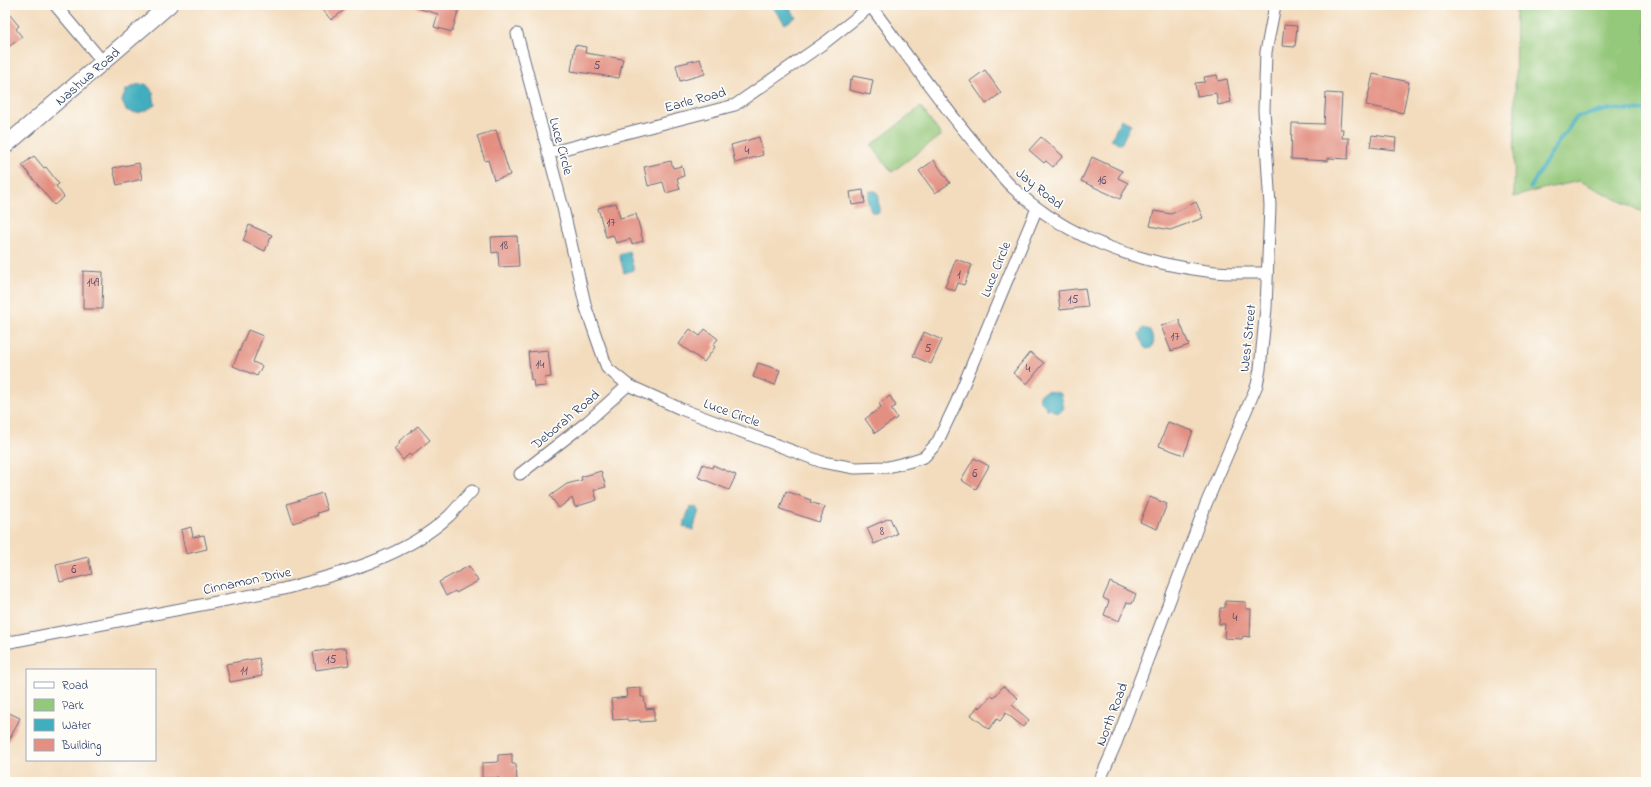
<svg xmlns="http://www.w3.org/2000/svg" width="1651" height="787" font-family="'Indie Flower',sans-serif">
  <rect width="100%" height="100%" fill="#fdfcf7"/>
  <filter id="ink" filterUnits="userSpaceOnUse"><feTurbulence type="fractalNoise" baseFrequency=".025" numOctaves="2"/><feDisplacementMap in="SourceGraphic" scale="8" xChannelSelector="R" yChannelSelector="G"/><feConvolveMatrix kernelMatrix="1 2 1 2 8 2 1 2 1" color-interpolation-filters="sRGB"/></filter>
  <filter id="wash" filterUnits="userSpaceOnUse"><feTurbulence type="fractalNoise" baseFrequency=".012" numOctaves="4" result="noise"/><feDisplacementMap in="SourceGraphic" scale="16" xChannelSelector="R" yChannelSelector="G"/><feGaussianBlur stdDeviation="0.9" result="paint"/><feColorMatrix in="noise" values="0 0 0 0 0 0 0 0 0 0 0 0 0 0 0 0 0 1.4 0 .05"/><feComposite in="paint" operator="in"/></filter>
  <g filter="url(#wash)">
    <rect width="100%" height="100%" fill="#f3dcbd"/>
    <!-- green -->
    <g fill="#94c87a" stroke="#587c6c">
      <polygon points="1516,5 1646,5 1646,214 1580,181 1542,189 1514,197"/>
      <polygon points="921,107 941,135 892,172 871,145"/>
    </g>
    <!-- water -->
    <g fill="#41aebe" stroke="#2e6e8e">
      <polygon points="771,5 787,5 796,17 785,24"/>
      <path d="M 146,84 L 153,92 L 155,105 C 145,111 137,116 126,110 L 122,101 L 126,90 L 136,85 Z"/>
      <polygon points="1121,119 1131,124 1121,144 1111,140"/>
      <path d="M 870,191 L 876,191 L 879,196 L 878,201 L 880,208 L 878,213 L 872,212 C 868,205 866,199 870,191 Z"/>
      <polygon points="629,251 634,270 624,273 619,254"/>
      <polygon points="1143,328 1150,330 1154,342 1151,348 1147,349 1144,347 1139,334"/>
      <path d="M 1047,391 C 1052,392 1056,392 1061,394 L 1064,408 C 1060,414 1056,414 1051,409 L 1046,409 L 1045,405 C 1040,402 1039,399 1040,394 Z"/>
      <polygon points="693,506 698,507 697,510 699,510 693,530 683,526 690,507 692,508"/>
    </g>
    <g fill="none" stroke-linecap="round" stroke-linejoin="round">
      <!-- stream -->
      <polyline stroke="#41aebe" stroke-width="4" points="1530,188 1554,148 1577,117 1610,109 1646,111"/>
    </g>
    <g id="blocks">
      <!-- building -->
      <g fill="#e39082">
        <polygon points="319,5 351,5 331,20"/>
        <polygon points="418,5 460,5 452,32 434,27 438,14 417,8"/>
        <polygon points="5,9 19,26 16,29 22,37 10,46 5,39"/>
        <polygon points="1284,25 1297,26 1295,47 1282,46"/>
        <polygon points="575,45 586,47 585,53 623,59 619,78 571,71"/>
        <polygon points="700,59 705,74 680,81 676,65"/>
        <polygon points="985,70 1001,93 986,104 970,81"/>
        <polygon points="1373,74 1409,82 1403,113 1366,105"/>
        <polygon points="1217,75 1218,81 1227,79 1231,102 1218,105 1216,93 1197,96 1195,83 1205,82 1204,77"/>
        <polygon points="853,76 873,80 870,95 849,90 850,79 852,80"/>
        <polygon points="1326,93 1342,94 1340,129 1343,129 1342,138 1349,138 1348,159 1328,158 1328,161 1291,159 1292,123 1324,124"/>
        <polygon points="496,130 510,175 494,180 488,160 485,161 477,136"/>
        <polygon points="1372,135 1396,138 1395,150 1370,147"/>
        <polygon points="759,137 763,155 735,163 731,145"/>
        <polygon points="1041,137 1063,156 1053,167 1046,161 1044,163 1029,150"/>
        <polygon points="34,156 44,168 46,167 59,184 56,186 64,197 54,205 22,165"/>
        <polygon points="1092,157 1122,171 1118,178 1128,183 1120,199 1081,181"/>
        <polygon points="934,160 950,183 935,193 919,171"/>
        <polygon points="671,161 673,168 682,166 684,176 677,178 680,189 666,193 663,182 648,186 644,167"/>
        <polygon points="139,163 142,179 117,185 113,168"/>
        <polygon points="863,190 865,203 852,205 850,192"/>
        <polygon points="1196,202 1203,218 1170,230 1150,226 1154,211 1171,214"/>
        <polygon points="616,203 620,218 636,214 643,241 632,244 630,239 616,243 613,235 606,237 598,208"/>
        <polygon points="249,225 272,235 265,251 243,241"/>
        <polygon points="517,236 519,266 499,267 498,252 492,253 491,237"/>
        <polygon points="956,259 972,265 964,285 958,283 955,291 945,287"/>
        <polygon points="83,271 103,272 102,309 83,309"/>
        <polygon points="1085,288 1088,307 1060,310 1058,291"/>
        <polygon points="1179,320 1189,345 1171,351 1161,326"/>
        <polygon points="690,329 700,336 705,329 718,339 713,345 715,347 704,362 679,344"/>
        <polygon points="248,330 263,336 253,362 262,366 257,376 233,366"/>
        <polygon points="924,332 942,340 931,364 913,356"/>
        <polygon points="548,350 551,377 545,378 546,386 534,387 533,380 531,380 528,352"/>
        <polygon points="1030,352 1044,363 1027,384 1013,373"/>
        <polygon points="758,363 780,370 775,385 753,377"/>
        <polygon points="890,396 896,406 891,409 897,418 875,433 865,419 881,407 879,403"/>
        <polygon points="1168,422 1193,431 1184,455 1159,446"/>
        <polygon points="418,426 430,440 411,456 409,454 403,460 394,449 400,443 399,441"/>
        <polygon points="974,458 989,466 976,489 961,480"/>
        <polygon points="703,464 712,468 713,465 736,475 729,490 698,477"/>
        <polygon points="601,471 606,487 594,490 597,500 575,507 572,498 559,508 550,496 567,484 582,480 581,477"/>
        <polygon points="786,491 811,500 810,502 825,507 819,522 780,509"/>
        <polygon points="322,493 327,510 317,513 318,515 293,523 287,504"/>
        <polygon points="1150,497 1167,504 1157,529 1140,522"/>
        <polygon points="890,518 897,534 874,544 867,528"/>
        <polygon points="191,527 193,537 204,535 207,549 186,554 181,530"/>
        <polygon points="88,557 92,574 60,582 56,565"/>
        <polygon points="469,566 478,581 456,593 455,591 446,596 439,582"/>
        <polygon points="1110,582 1136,594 1132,604 1127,602 1119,621 1104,615 1109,601 1103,598"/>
        <polygon points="1225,601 1246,602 1246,609 1251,609 1250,637 1243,636 1242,639 1224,638 1225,624 1219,624 1220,608 1225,608"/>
        <polygon points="339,648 346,648 349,665 316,670 313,652"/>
        <polygon points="259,658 262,676 230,682 226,664"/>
        <polygon points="1003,686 1018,698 1012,705 1029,720 1023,727 1006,713 1000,721 997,719 989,729 971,715 978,706 980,708 991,696 994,698"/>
        <polygon points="641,688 641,697 644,697 646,709 654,708 654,721 640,722 640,720 628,721 627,719 613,720 611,699 627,697 626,689"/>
        <polygon points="5,711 20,718 5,749"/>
        <polygon points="512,754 512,764 516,764 517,782 499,782 499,778 482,778 482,763 498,762 498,755"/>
      </g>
    </g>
  </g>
  <g filter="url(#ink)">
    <use href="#blocks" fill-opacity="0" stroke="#676c7f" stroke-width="1"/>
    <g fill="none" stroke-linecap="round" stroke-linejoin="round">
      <defs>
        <g id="street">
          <polyline points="55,5 103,62"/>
          <path d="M 870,5 C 905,52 938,100 976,145 C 988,159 999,175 1013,188 C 1067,238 1135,262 1207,271 C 1227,274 1247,273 1267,273"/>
          <polyline points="517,34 563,208 586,308 607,368 628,385 681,409 822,462 855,468 888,467 908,462 924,457 937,443 956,403 1037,208"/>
          <polyline points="548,153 735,105 827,41 871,6"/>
          <polyline points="520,474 587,422 628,385"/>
          <path d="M 5,643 L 283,589 C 340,574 405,557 449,516 C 457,508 464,499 472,491"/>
          <polyline points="1099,782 1116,743 1206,504 1257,385 1260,369 1266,308 1270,206 1264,110 1265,83 1266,52 1275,5"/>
        </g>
        <polyline id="secondary" points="5,146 169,5"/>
      </defs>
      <!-- street casing -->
      <use href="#street" stroke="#676c7f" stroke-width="13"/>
      <!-- secondary casing -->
      <use href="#secondary" stroke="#676c7f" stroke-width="18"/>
      <!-- street -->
      <use href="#street" stroke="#fff" stroke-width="11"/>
      <!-- secondary -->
      <use href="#secondary" stroke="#fff" stroke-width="16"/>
    </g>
  </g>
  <g text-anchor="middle" stroke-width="3.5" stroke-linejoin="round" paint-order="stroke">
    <!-- number labels -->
    <g font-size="12" fill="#4d4767">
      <text x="597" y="69">5</text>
      <text x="747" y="154">4</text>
      <text x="1102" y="184">16</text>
      <text x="611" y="226">17</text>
      <text x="504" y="249">18</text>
      <text x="959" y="278">1</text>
      <text x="93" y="286">149</text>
      <text x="1073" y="303">15</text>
      <text x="1175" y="340">17</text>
      <text x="928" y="352">5</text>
      <text x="540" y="368">14</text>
      <text x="1028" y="372">4</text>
      <text x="975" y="477">6</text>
      <text x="882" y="535">8</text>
      <text x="74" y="573">6</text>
      <text x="1235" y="621">4</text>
      <text x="331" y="663">15</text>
      <text x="244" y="674">11</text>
    </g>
    <!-- street labels -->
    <g font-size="14" fill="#1b2f5e" stroke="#fdfcf7">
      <text transform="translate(87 76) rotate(-41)" y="5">Nashua Road</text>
      <text transform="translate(695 99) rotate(-15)" y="5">Earle Road</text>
      <text transform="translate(562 146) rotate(75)" y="5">Luce Circle</text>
      <text transform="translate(1040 188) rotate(39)" y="5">Jay Road</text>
      <text transform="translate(995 269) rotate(-68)" y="5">Luce Circle</text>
      <text transform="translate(1247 338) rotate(-84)" y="5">West Street</text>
      <text transform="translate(732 412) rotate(20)" y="5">Luce Circle</text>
      <text transform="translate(565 419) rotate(-40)" y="5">Deborah Road</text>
      <text transform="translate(247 580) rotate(-12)" y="5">Cinnamon Drive</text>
      <text transform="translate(1111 714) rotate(-69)" y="5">North Road</text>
    </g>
  </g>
  <!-- margin -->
  <rect width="1651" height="787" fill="none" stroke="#fdfcf7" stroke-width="20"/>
  <!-- legend -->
  <rect x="26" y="669" width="130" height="92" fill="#fdfcf7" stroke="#a3aaba"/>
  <rect x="34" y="682" width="20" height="6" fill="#ffffff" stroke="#a3aaba"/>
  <text x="62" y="689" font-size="12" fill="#1b2f5e">Road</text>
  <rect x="34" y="699" width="20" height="12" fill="#94c87a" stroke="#a3aaba"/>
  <text x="62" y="709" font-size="12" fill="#1b2f5e">Park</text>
  <rect x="34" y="719" width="20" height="12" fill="#41aebe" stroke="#a3aaba"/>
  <text x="62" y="729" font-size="12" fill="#1b2f5e">Water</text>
  <rect x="34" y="739" width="20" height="12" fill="#e39082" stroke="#a3aaba"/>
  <text x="62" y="749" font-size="12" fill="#1b2f5e">Building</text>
</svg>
